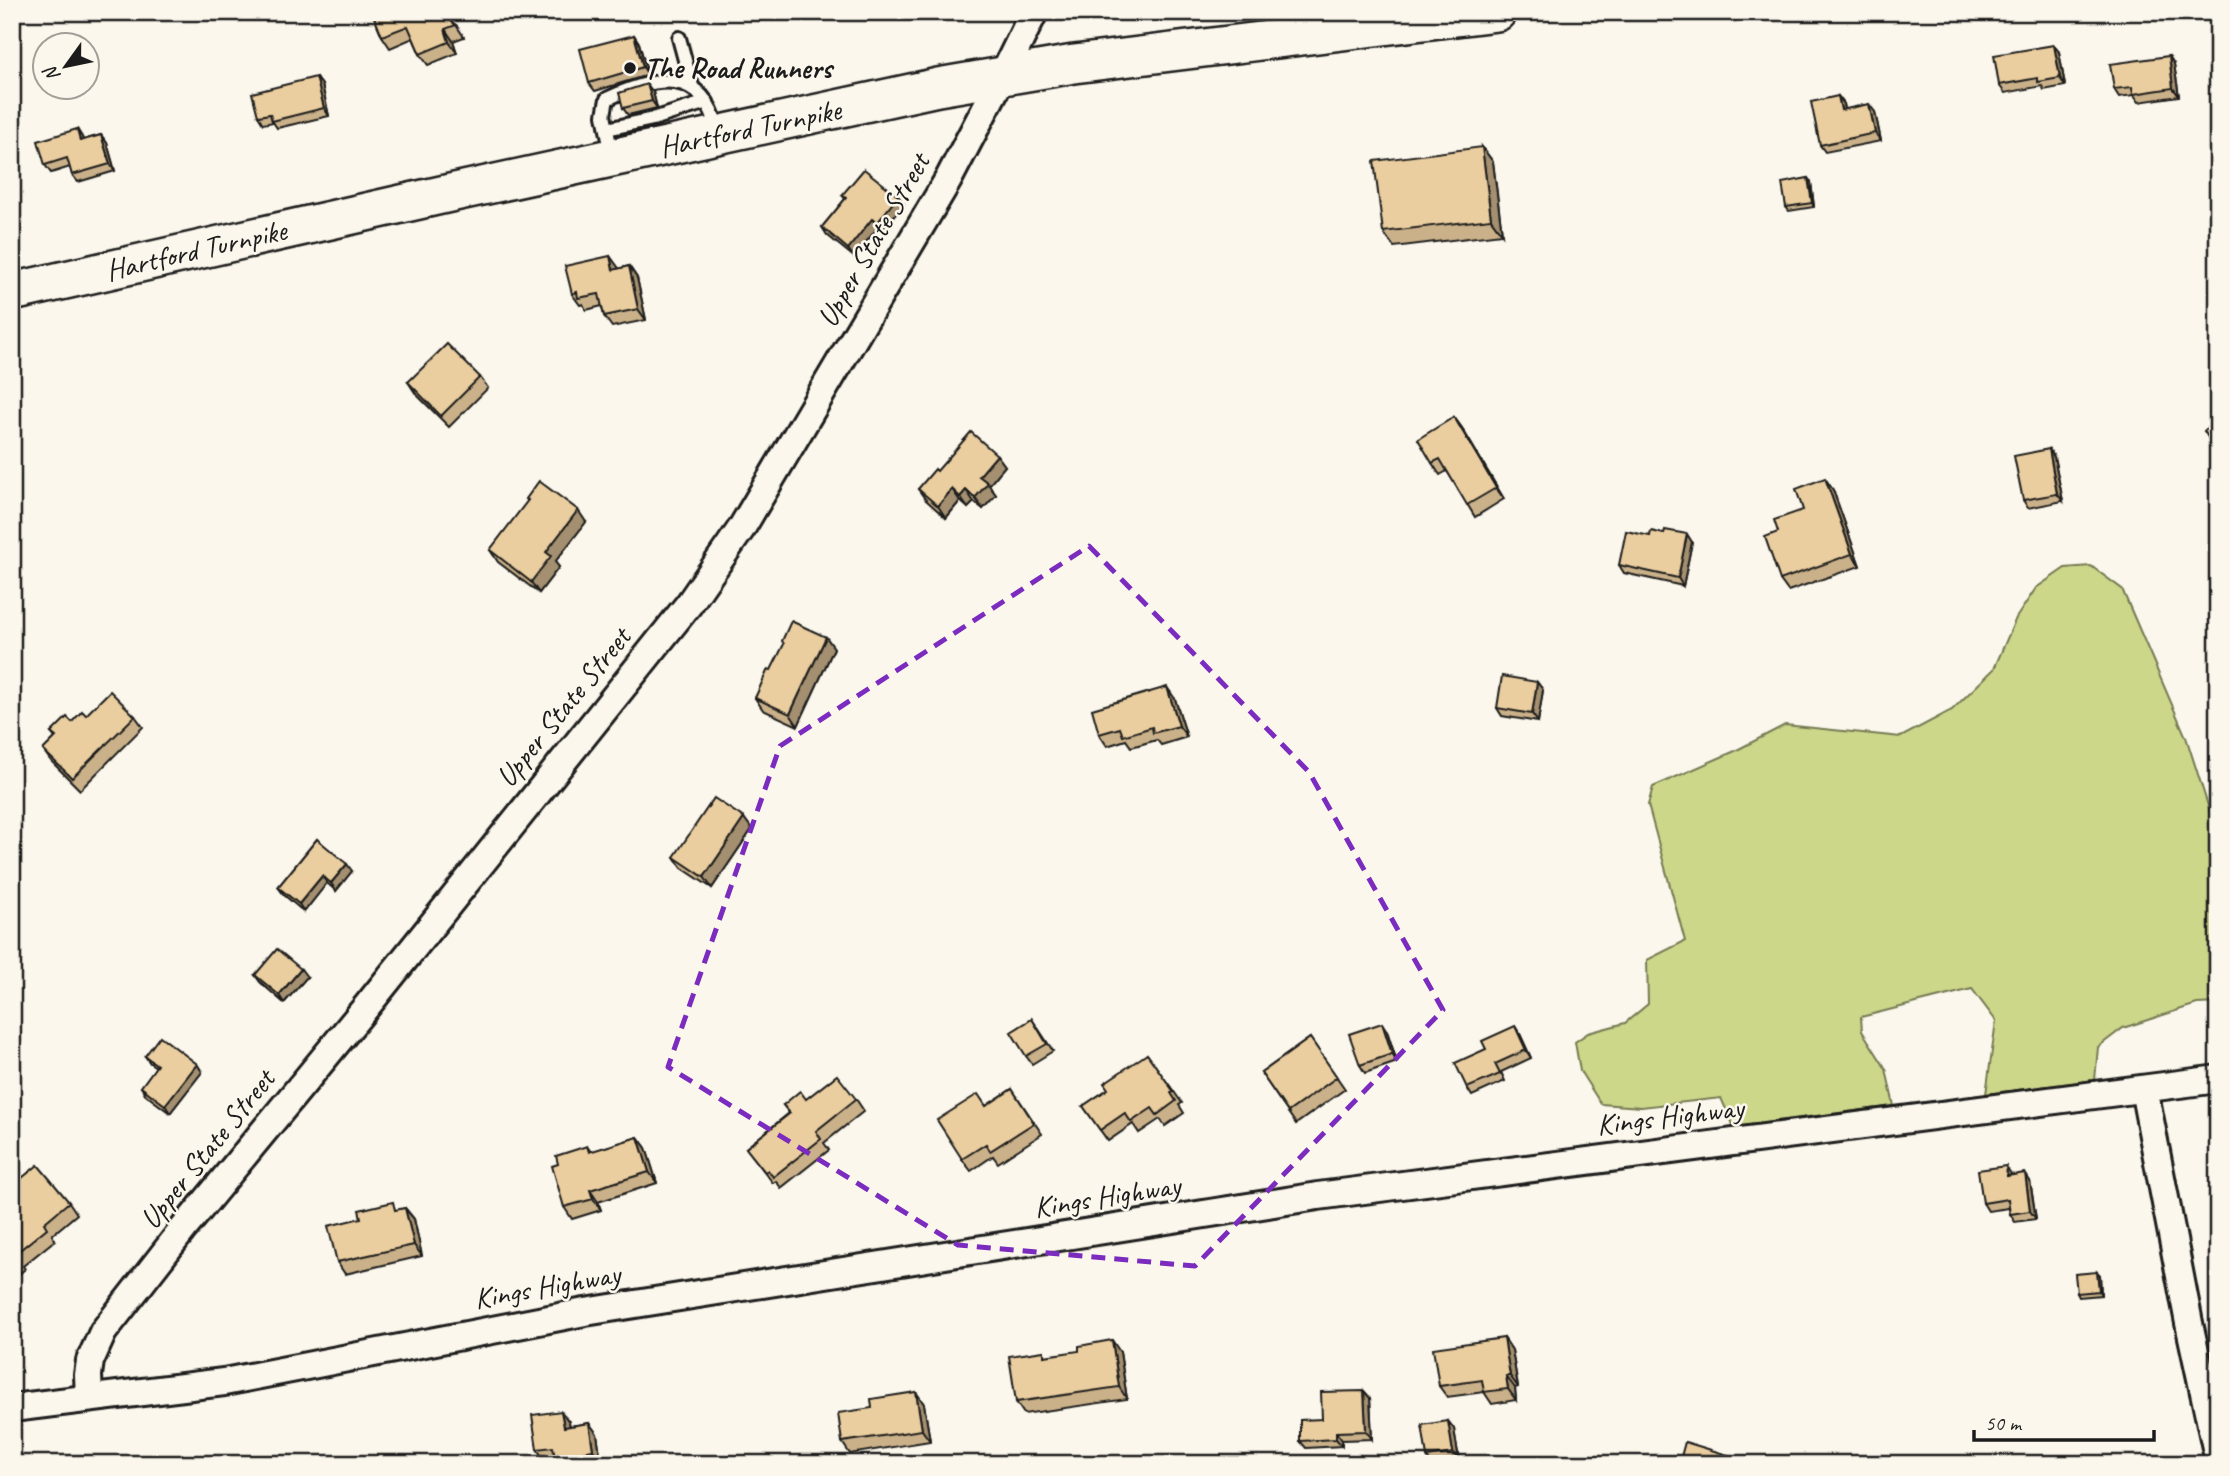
<svg xmlns="http://www.w3.org/2000/svg" width="2230" height="1476" font-family="Caveat,sans-serif">
  <rect width="100%" height="100%" fill="#fbf7ec"/>
  <filter id="ink" filterUnits="userSpaceOnUse"><feTurbulence type="fractalNoise" baseFrequency=".0143" numOctaves="2"/><feDisplacementMap in="SourceGraphic" scale="14" xChannelSelector="R" yChannelSelector="G"/><feConvolveMatrix kernelMatrix="1 2 1 2 8 2 1 2 1" color-interpolation-filters="sRGB"/></filter>
  <g filter="url(#ink)">
    <!-- green -->
    <polygon fill="#ccd78a" stroke="#747a53" stroke-width="2" points="2091,566 2122,589 2186,737 2218,837 2218,1003 2197,1004 2123,1028 2098,1047 2095,1080 1986,1094 1996,1021 1972,989 1861,1017 1862,1031 1886,1069 1894,1106 1734,1127 1721,1098 1641,1107 1601,1104 1580,1071 1575,1042 1588,1033 1625,1023 1648,1004 1647,960 1685,941 1648,805 1653,787 1735,751 1785,725 1901,737 1952,710 1994,669 2016,618 2036,588 2065,568"/>
    <g fill="none" stroke-linecap="round" stroke-linejoin="round">
      <defs>
        <g id="service">
          <polyline points="679,38 692,86"/>
          <polyline points="607,129 653,119 707,102"/>
          <path d="M 612,155 L 604,115 L 607,99 C 655,76 703,66 718,131"/>
        </g>
        <g id="minor">
          <polyline points="2144,1089 2189,1323 2218,1457"/>
          <polyline points="89,1398 88,1375 90,1361 103,1332 184,1228 367,1006 689,604 741,529 948,180 1003,75 1034,12"/>
          <polyline points="12,1408 224,1382 585,1312 1318,1196 2218,1079"/>
        </g>
        <polyline id="secondary" points="12,292 450,193 938,87 1074,64 1497,12"/>
      </defs>
      <!-- service casing -->
      <use href="#service" stroke="#1c1c1c" stroke-width="18"/>
      <!-- minor casing -->
      <use href="#minor" stroke="#1c1c1c" stroke-width="32"/>
      <!-- secondary casing -->
      <use href="#secondary" stroke="#1c1c1c" stroke-width="42"/>
      <!-- service -->
      <use href="#service" stroke="#fbf7ec" stroke-width="12"/>
      <!-- minor -->
      <use href="#minor" stroke="#fbf7ec" stroke-width="26"/>
      <!-- secondary -->
      <use href="#secondary" stroke="#fbf7ec" stroke-width="37"/>
    </g>
    <!-- wall -->
    <g fill="#cab189" stroke="#1c1c1c" stroke-width="2">
      <polygon points="372,12 456,25 464,37 453,41 457,53 428,65 420,54 413,38 390,48 382,36"/>
      <polygon points="634,35 639,43 648,75 595,91 589,83"/>
      <polygon points="2059,52 2065,86 2044,90 2042,86 2005,93 1999,85"/>
      <polygon points="2169,56 2174,64 2179,96 2139,102 2134,95 2119,97 2114,89"/>
      <polygon points="316,77 322,85 329,116 277,128 273,122 263,124 258,116"/>
      <polygon points="653,92 657,108 628,115 623,108"/>
      <polygon points="1838,96 1844,104 1845,109 1875,112 1881,141 1825,152 1820,145"/>
      <polygon points="77,129 83,140 101,135 107,143 115,171 78,182 72,175 70,167 51,173 45,165"/>
      <polygon points="1482,147 1493,162 1502,234 1394,247 1383,232"/>
      <polygon points="1811,182 1814,207 1789,211 1786,207"/>
      <polygon points="842,195 898,196 904,204 882,231 878,227 854,257 827,235 822,227 845,199"/>
      <polygon points="610,256 618,269 629,266 637,278 646,320 612,327 604,316 602,306 586,310 583,304 580,305 572,294"/>
      <polygon points="480,377 488,388 449,427 416,394 408,382"/>
      <polygon points="1454,417 1462,428 1504,499 1475,517 1447,471 1440,475 1432,463"/>
      <polygon points="2049,449 2054,457 2063,501 2028,508 2023,500"/>
      <polygon points="997,455 1005,466 989,485 996,495 983,509 974,502 968,508 960,501 946,518 926,500 918,489 937,471"/>
      <polygon points="1833,490 1860,566 1788,591 1780,580 1803,510"/>
      <polygon points="526,499 586,522 555,562 559,567 539,593 498,562 490,550 528,501"/>
      <polygon points="1650,536 1692,542 1683,586 1624,573 1619,565"/>
      <polygon points="826,637 834,648 798,726 763,710 755,698 771,670"/>
      <polygon points="1537,682 1543,690 1538,722 1502,716 1497,708"/>
      <polygon points="1175,699 1187,737 1161,745 1157,740 1131,747 1126,740 1107,746 1099,734"/>
      <polygon points="86,715 135,716 143,727 80,790 51,761 43,750 55,738 51,733"/>
      <polygon points="744,818 752,829 712,888 682,868 674,857"/>
      <polygon points="317,839 352,871 336,891 327,883 304,912 284,895 278,887"/>
      <polygon points="255,975 307,977 284,1003 260,982"/>
      <polygon points="1032,1019 1053,1051 1032,1064 1026,1056"/>
      <polygon points="1387,1031 1397,1062 1365,1073 1360,1065"/>
      <polygon points="1520,1034 1531,1058 1501,1072 1505,1081 1472,1096 1467,1088"/>
      <polygon points="1310,1038 1345,1089 1296,1124 1261,1073"/>
      <polygon points="1147,1054 1182,1103 1179,1105 1184,1113 1165,1126 1160,1119 1139,1133 1133,1124 1108,1141 1083,1106 1108,1089"/>
      <polygon points="145,1056 197,1064 202,1072 170,1113 146,1095 141,1087 156,1067 150,1063"/>
      <polygon points="1012,1089 1042,1134 998,1163 993,1156 971,1171 962,1159 986,1106"/>
      <polygon points="806,1099 856,1099 864,1111 824,1143 829,1150 781,1188 776,1181 773,1183 746,1148 789,1113 783,1105"/>
      <polygon points="638,1137 646,1148 657,1183 598,1202 601,1210 572,1219 564,1207 558,1164 587,1146 591,1152"/>
      <polygon points="2011,1174 2030,1181 2036,1219 2015,1222 2010,1214 2009,1208 1988,1211 1983,1203"/>
      <polygon points="12,1186 69,1202 77,1214 52,1235 55,1240 23,1266 25,1269 12,1280 12,1207 14,1205 12,1202"/>
      <polygon points="405,1208 414,1219 422,1256 345,1274 337,1262 399,1210"/>
      <polygon points="2097,1272 2100,1275 2101,1295 2079,1297 2077,1293"/>
      <polygon points="1504,1338 1512,1350 1518,1387 1515,1388 1516,1400 1492,1404 1484,1392 1447,1397 1439,1386"/>
      <polygon points="1120,1352 1127,1399 1024,1414 1016,1402 1047,1356"/>
      <polygon points="1364,1391 1370,1398 1372,1439 1342,1440 1342,1446 1306,1448 1300,1441 1322,1419"/>
      <polygon points="916,1392 924,1404 930,1441 850,1454 842,1442 872,1408"/>
      <polygon points="1448,1421 1454,1429 1459,1460 1431,1464 1427,1457"/>
      <polygon points="569,1422 570,1426 589,1423 597,1434 601,1461 589,1463 555,1459 545,1461 537,1449"/>
    </g>
    <!-- shaded-wall -->
    <g fill="#a4906f" stroke="#1c1c1c" stroke-width="2">
      <polygon points="445,29 453,41 457,53 449,42"/>
      <polygon points="634,35 639,43 648,75 643,67"/>
      <polygon points="2054,45 2059,52 2065,86 2060,78"/>
      <polygon points="2169,56 2174,64 2179,96 2173,88"/>
      <polygon points="316,77 322,85 329,116 324,108"/>
      <polygon points="647,84 653,92 657,108 652,101"/>
      <polygon points="1838,96 1844,104 1846,117 1841,110"/>
      <polygon points="1869,104 1875,112 1881,141 1875,133"/>
      <polygon points="77,129 82,137 86,149 80,141"/>
      <polygon points="101,135 107,143 115,171 110,164"/>
      <polygon points="1482,147 1493,162 1502,234 1491,219"/>
      <polygon points="1808,178 1811,182 1814,207 1812,203"/>
      <polygon points="898,196 904,204 882,231 877,223"/>
      <polygon points="872,219 878,227 854,257 848,249"/>
      <polygon points="610,256 618,267 621,281 613,270"/>
      <polygon points="629,266 637,278 646,320 638,309"/>
      <polygon points="1454,417 1462,428 1504,499 1496,488"/>
      <polygon points="2049,449 2054,457 2063,501 2057,494"/>
      <polygon points="997,455 1005,466 989,485 996,495 983,509 975,498 979,476"/>
      <polygon points="1825,478 1833,490 1860,566 1852,554"/>
      <polygon points="952,489 960,501 946,518 938,506"/>
      <polygon points="966,490 974,502 968,508 960,497"/>
      <polygon points="578,510 586,522 555,562 559,567 539,593 531,582 546,552"/>
      <polygon points="1687,534 1692,542 1683,586 1678,578"/>
      <polygon points="826,637 834,648 798,726 790,714"/>
      <polygon points="1537,682 1543,690 1538,722 1532,714"/>
      <polygon points="1167,687 1175,699 1187,737 1179,726"/>
      <polygon points="744,818 752,829 712,888 704,877"/>
      <polygon points="347,864 352,871 336,891 331,883"/>
      <polygon points="322,876 327,883 304,912 299,904"/>
      <polygon points="301,969 307,977 284,1003 279,995"/>
      <polygon points="1382,1023 1387,1031 1397,1062 1392,1054"/>
      <polygon points="1515,1026 1520,1034 1531,1058 1526,1050"/>
      <polygon points="197,1064 202,1072 170,1113 165,1105"/>
      <polygon points="638,1137 646,1148 657,1183 649,1172"/>
      <polygon points="2006,1166 2011,1174 2012,1183 2007,1176"/>
      <polygon points="2025,1173 2030,1181 2036,1219 2030,1211"/>
      <polygon points="590,1190 598,1202 601,1210 593,1199"/>
      <polygon points="405,1208 414,1219 422,1256 414,1245"/>
      <polygon points="2097,1272 2100,1275 2101,1295 2099,1291"/>
      <polygon points="1504,1338 1512,1350 1518,1387 1510,1376"/>
      <polygon points="1112,1340 1120,1352 1127,1399 1119,1387"/>
      <polygon points="1506,1376 1515,1388 1516,1400 1508,1389"/>
      <polygon points="1364,1391 1370,1398 1372,1439 1366,1431"/>
      <polygon points="916,1392 924,1404 930,1441 922,1430"/>
      <polygon points="561,1411 569,1422 572,1438 564,1427"/>
      <polygon points="1448,1421 1454,1429 1459,1460 1453,1453"/>
      <polygon points="589,1423 597,1434 601,1461 593,1450"/>
      <polygon points="1336,1432 1342,1440 1342,1446 1336,1439"/>
      <polygon points="581,1452 589,1463 589,1464 583,1464"/>
    </g>
    <!-- building -->
    <g fill="#ebce9f" stroke="#1c1c1c" stroke-width="2">
      <polygon points="372,12 438,12 456,25 445,29 449,42 420,54 408,26 382,36"/>
      <polygon points="634,35 643,67 589,83 580,49"/>
      <polygon points="2054,45 2060,78 2038,82 2038,78 1999,85 1994,55"/>
      <polygon points="2169,56 2173,88 2133,94 2132,87 2114,89 2110,64"/>
      <polygon points="316,77 324,108 272,121 270,114 258,116 252,93"/>
      <polygon points="647,84 652,101 623,108 619,93"/>
      <polygon points="1838,96 1841,110 1869,104 1875,133 1820,145 1811,102"/>
      <polygon points="77,129 80,141 101,135 110,164 72,175 67,158 45,165 38,141"/>
      <polygon points="1482,147 1491,219 1383,232 1374,161"/>
      <polygon points="864,169 898,196 877,223 872,219 848,249 822,227 846,198 842,195"/>
      <polygon points="1808,178 1812,203 1786,207 1782,183"/>
      <polygon points="610,256 613,270 629,266 638,309 604,316 599,294 578,298 577,292 572,294 565,266"/>
      <polygon points="447,344 480,377 441,416 408,382"/>
      <polygon points="1454,417 1496,488 1467,505 1440,459 1432,463 1418,439"/>
      <polygon points="2218,422 2218,453 2204,431"/>
      <polygon points="971,432 997,455 979,476 988,483 975,498 966,490 960,497 952,489 938,506 918,489 935,469 937,471"/>
      <polygon points="2049,449 2057,494 2023,500 2014,456"/>
      <polygon points="1825,478 1852,554 1780,580 1765,537 1778,532 1774,520 1803,510 1796,489"/>
      <polygon points="539,481 578,510 546,552 551,556 531,582 490,550 528,500 526,499"/>
      <polygon points="1665,530 1687,534 1678,578 1619,565 1626,531 1650,536 1651,531 1664,534"/>
      <polygon points="791,621 826,637 790,714 755,698 768,669 771,670 784,644 782,641"/>
      <polygon points="1502,676 1537,682 1532,714 1497,708"/>
      <polygon points="1167,687 1179,726 1153,733 1152,727 1123,736 1120,728 1099,734 1092,709"/>
      <polygon points="110,691 135,716 72,778 43,750 56,737 51,733 67,717 72,722 82,711 86,715"/>
      <polygon points="714,798 744,818 704,877 674,857"/>
      <polygon points="317,839 347,864 331,883 322,876 299,904 278,887"/>
      <polygon points="277,949 301,969 279,995 255,975"/>
      <polygon points="1032,1019 1047,1044 1026,1056 1011,1032"/>
      <polygon points="1382,1023 1392,1054 1360,1065 1349,1034"/>
      <polygon points="1515,1026 1526,1050 1495,1064 1500,1074 1467,1088 1455,1063 1486,1049 1482,1041"/>
      <polygon points="160,1036 197,1064 165,1105 141,1087 157,1065 145,1056"/>
      <polygon points="1310,1038 1337,1077 1288,1112 1261,1073"/>
      <polygon points="1147,1054 1174,1092 1171,1093 1176,1101 1157,1115 1152,1108 1131,1122 1125,1113 1100,1130 1083,1106 1108,1089 1104,1083"/>
      <polygon points="837,1075 856,1099 816,1131 821,1139 773,1177 768,1170 765,1172 746,1148 790,1113 783,1105 800,1091 806,1099"/>
      <polygon points="1012,1089 1034,1123 990,1151 986,1144 962,1159 937,1120 978,1094 986,1106"/>
      <polygon points="638,1137 649,1172 590,1190 593,1199 564,1207 552,1166 558,1164 556,1156 587,1146 589,1152"/>
      <polygon points="38,1165 69,1202 44,1223 47,1228 15,1254 17,1257 12,1262 12,1207 15,1204 12,1200 12,1186"/>
      <polygon points="2006,1166 2007,1176 2025,1173 2030,1211 2010,1214 2008,1199 1983,1203 1978,1170"/>
      <polygon points="393,1202 395,1210 405,1208 414,1245 337,1262 328,1226 361,1218 359,1210"/>
      <polygon points="2097,1272 2099,1291 2077,1293 2075,1274"/>
      <polygon points="1504,1338 1510,1376 1506,1376 1508,1389 1484,1392 1482,1380 1439,1386 1433,1348"/>
      <polygon points="1112,1340 1119,1387 1016,1402 1009,1356 1044,1351 1044,1356 1079,1351 1079,1346"/>
      <polygon points="1364,1391 1366,1431 1336,1432 1336,1439 1300,1441 1300,1420 1322,1419 1321,1392"/>
      <polygon points="916,1392 922,1430 842,1442 838,1413 872,1408 871,1399"/>
      <polygon points="561,1411 564,1427 589,1423 593,1450 581,1452 583,1464 556,1464 553,1447 537,1449 532,1415"/>
      <polygon points="1448,1421 1453,1453 1427,1457 1422,1425"/>
      <polygon points="1685,1442 1757,1464 1679,1464"/>
    </g>
  </g>
  <!-- marked area -->
  <path fill="none" stroke="#7b2cbf" stroke-width="5" stroke-dasharray="14 9" stroke-linejoin="round" d="M 1089,546 L 1309,772 L 1443,1010 L 1195,1266 L 958,1245 L 668,1067 L 780,746 Z"/>
  <!-- markers -->
  <circle fill="#1c1c1c" stroke="#fbf7ec" stroke-width="2.5" cx="630" cy="68" r="7"/>
  <g text-anchor="middle" stroke-width="5" stroke-linejoin="round" paint-order="stroke">
    <!-- poi labels -->
    <g font-size="30" font-weight="bold" fill="#1c1c1c" stroke="#fbf7ec" text-anchor="start">
      <text x="644" y="78">The Road Runners</text>
    </g>
    <!-- street labels -->
    <g font-size="30" fill="#1c1c1c" stroke="#fbf7ec">
      <text transform="translate(750 128) rotate(-12)" y="10">Hartford Turnpike</text>
      <text transform="translate(873 240) rotate(-60)" y="10">Upper State Street</text>
      <text transform="translate(196 250) rotate(-13)" y="10">Hartford Turnpike</text>
      <text transform="translate(563 707) rotate(-51)" y="10">Upper State Street</text>
      <text transform="translate(1670 1116) rotate(-7)" y="10">Kings Highway</text>
      <text transform="translate(207 1149) rotate(-51)" y="10">Upper State Street</text>
      <text transform="translate(1107 1196) rotate(-9)" y="10">Kings Highway</text>
      <text transform="translate(547 1286) rotate(-10)" y="10">Kings Highway</text>
    </g>
  </g>
  <!-- margin -->
  <rect width="2230" height="1476" fill="none" stroke="#fbf7ec" stroke-width="42"/>
  <rect x="21" y="21" width="2188" height="1434" fill="none" stroke="#1c1c1c" stroke-width="2.5" filter="url(#ink)"/>
  <!-- north arrow -->
  <g transform="translate(66 66) rotate(237)"><circle r="33" fill="#fbf7ec" stroke="#a29f99" stroke-width="2"/>
  <path d="M0-5L12 26L0 18L-12 26Z" fill="#1c1c1c"/>
  <text y="-10" font-size="19" font-weight="bold" text-anchor="middle" fill="#1c1c1c">N</text>
  </g>
  <!-- scale -->
  <path d="M1974 1430v10h180v-10" fill="none" stroke="#1c1c1c" stroke-width="3.5"/>
  <text x="1985" y="1430" font-size="21" fill="#1c1c1c" stroke="#fbf7ec" stroke-width="5" paint-order="stroke">50 m</text>
</svg>
